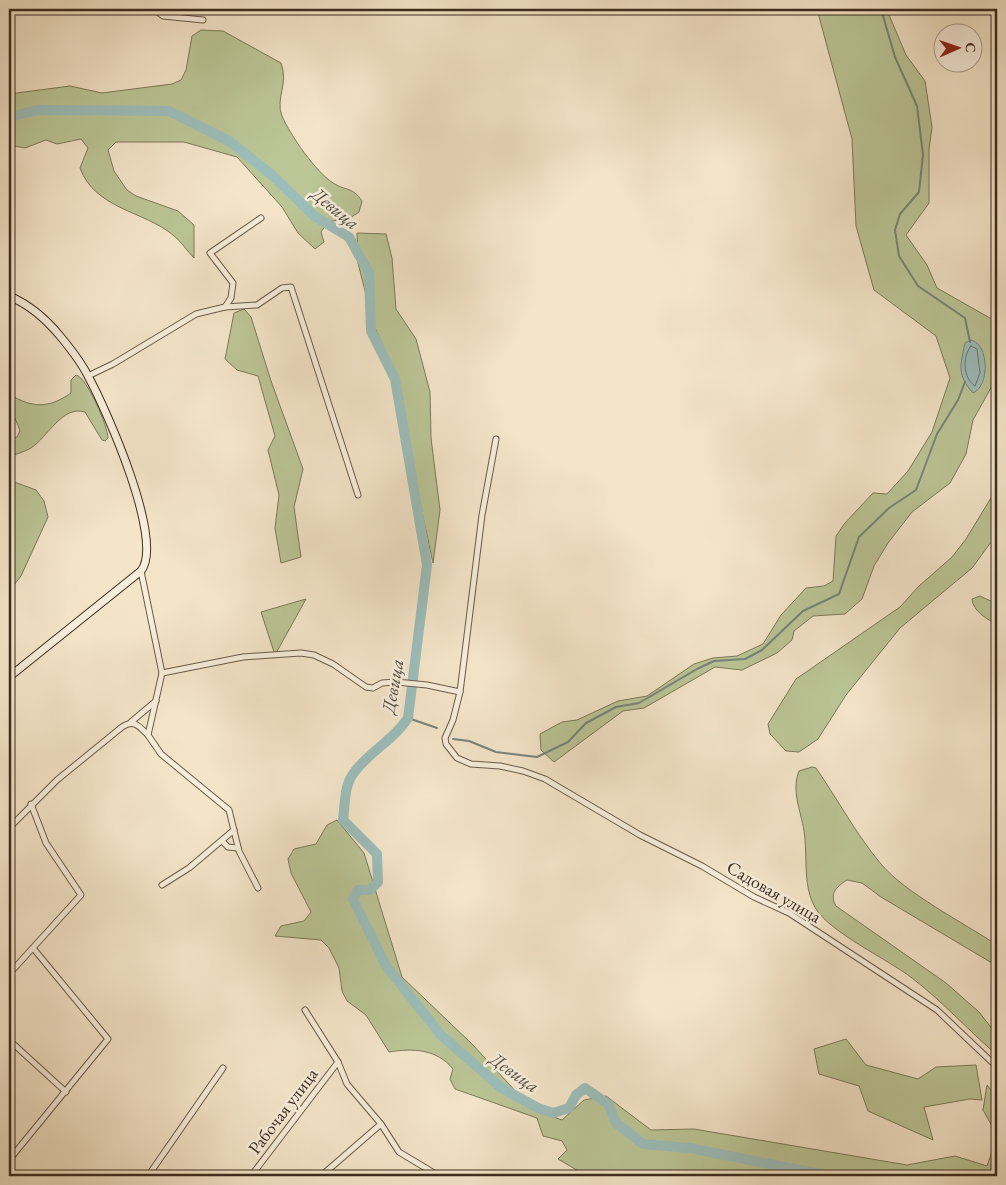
<svg xmlns="http://www.w3.org/2000/svg" width="1006" height="1185" font-family="'EB Garamond',serif">
  <rect width="100%" height="100%" fill="#f4e5c9"/>
  <filter id="stains"><feTurbulence type="fractalNoise" baseFrequency=".004" numOctaves="4"/><feColorMatrix values="0 0 0 0 .2 0 0 0 0 .09 0 0 0 0 .02 0 0 0 .5 -.17"/></filter>
  <radialGradient id="worn" r=".72"><stop offset=".6" stop-color="#630" stop-opacity="0"/><stop offset="1" stop-color="#630" stop-opacity=".3"/></radialGradient>
  <!-- green -->
  <g fill="#bbc596" stroke="#7c795a">
    <polygon points="817,9 892,9 889,15 906,55 925,81 932,127 929,149 929,203 906,235 927,265 937,288 997,322 997,377 973,420 966,454 950,483 912,512 888,543 874,566 862,599 845,614 813,616 794,631 792,640 777,653 742,670 715,667 644,708 623,711 554,762 541,750 540,734 562,722 577,720 618,701 647,696 694,664 713,658 737,656 763,644 781,615 806,588 824,586 833,581 836,536 845,523 873,493 887,494 908,471 932,432 950,378 936,336 874,290 856,226 852,139"/>
    <path d="M 201,30 L 223,31 L 281,63 C 289,84 275,98 282,116 C 290,135 316,172 333,183 C 346,191 353,187 362,201 L 359,212 L 350,218 L 328,222 L 321,232 L 324,242 L 315,249 L 298,233 L 282,207 L 237,157 L 184,142 L 116,142 L 108,150 L 114,171 L 127,190 L 136,196 L 178,211 L 194,225 L 194,258 C 187,251 181,241 173,235 C 144,211 95,209 80,168 L 88,148 L 81,139 L 57,144 L 46,140 L 25,148 L 9,145 L 9,94 L 70,86 L 102,93 L 172,84 L 181,80 L 186,70 L 192,36 Z"/>
    <polygon points="357,233 386,234 392,258 396,309 416,339 430,392 431,438 440,510 433,563 389,360 373,323 358,263"/>
    <polygon points="244,309 251,317 271,381 303,469 294,507 301,557 281,563 275,528 279,495 268,450 275,436 258,376 237,370 225,359 234,313"/>
    <path d="M 76,375 C 87,377 108,427 108,438 L 105,441 L 102,440 L 85,412 C 62,405 48,437 31,448 C 24,452 16,454 9,457 L 9,440 L 17,437 L 20,431 C 15,416 9,410 9,394 C 32,408 48,409 71,393 L 71,380 Z"/>
    <polygon points="9,480 36,490 44,501 48,517 21,576 9,591"/>
    <polygon points="997,488 997,534 972,568 900,628 846,695 818,739 799,752 786,751 770,734 768,724 796,679 900,607 919,586 952,557 966,539"/>
    <path d="M 980,596 L 997,604 L 997,625 C 988,619 973,612 972,599 Z"/>
    <polygon points="306,599 275,655 261,612"/>
    <path d="M 812,767 L 816,768 C 838,800 856,834 881,864 C 905,893 964,923 997,945 L 997,966 L 881,897 L 862,883 L 847,880 C 836,887 829,894 836,906 L 946,983 L 979,1012 L 997,1035 L 997,1055 C 968,1030 942,1001 912,978 C 889,960 831,933 816,909 C 802,886 808,857 804,831 C 801,811 791,791 799,771 Z"/>
    <path d="M 337,820 L 364,853 L 402,977 L 472,1044 L 532,1109 L 562,1120 L 584,1100 L 606,1096 L 651,1130 L 694,1129 L 907,1165 L 955,1156 L 987,1166 L 997,1137 L 997,1176 L 587,1176 L 558,1159 L 567,1150 L 562,1141 L 543,1136 L 537,1118 L 455,1089 L 450,1079 L 453,1069 C 437,1049 413,1048 389,1052 L 366,1015 L 347,1001 L 342,991 L 339,968 L 329,948 L 321,940 L 275,936 L 281,926 L 304,921 L 311,912 L 291,873 L 288,859 L 294,849 L 316,844 L 327,825 Z"/>
    <polygon points="846,1039 866,1065 918,1079 936,1067 976,1065 982,1100 970,1099 924,1107 933,1140 868,1111 859,1086 819,1074 814,1049"/>
    <polygon points="987,1085 997,1098 997,1135 983,1110"/>
  </g>
  <!-- water -->
  <path fill="#9cbebb" stroke="#76847d" d="M 971,340 C 989,344 990,386 973,393 C 957,375 960,366 965,343 Z"/>
  <g fill="none" stroke-linecap="round" stroke-linejoin="round">
    <!-- shore -->
    <path stroke="#6c766d" stroke-width="1" d="M 971,346 L 977,349 L 980,373 L 975,386 C 963,378 962,357 971,346 Z"/>
    <!-- stream -->
    <g stroke="#76847d" stroke-width="2">
      <polyline points="881,9 895,57 917,106 923,155 919,192 900,214 895,230 899,256 918,286 965,318 970,342"/>
      <polyline points="408,718 437,728"/>
      <polyline points="453,739 469,741 496,752 537,757 568,742 586,723 616,707 639,703 697,669 714,661 745,659 762,650 803,611 839,594 859,537 889,508 916,490 937,434 958,400 965,382"/>
    </g>
    <!-- river -->
    <path stroke="#9cbebb" stroke-width="10" d="M 9,117 L 38,110 L 169,111 L 229,141 L 272,175 L 314,216 L 349,237 L 369,273 L 371,331 L 395,379 L 427,565 L 408,718 C 393,741 367,753 353,774 C 344,786 345,806 343,820 L 377,854 L 378,882 L 370,890 L 358,890 L 353,899 L 386,966 L 441,1035 L 500,1087 L 538,1108 L 553,1113 L 569,1108 L 576,1095 L 585,1088 L 608,1104 L 616,1123 L 643,1144 L 690,1148 L 830,1176"/>
    <defs>
      <g id="street">
        <polyline points="154,9 163,16 203,20"/>
        <polyline points="225,307 231,298 233,283 210,253 261,218"/>
        <polyline points="88,376 113,364 196,314 225,307 257,305 282,288 291,287 358,495"/>
        <polyline points="496,439 482,515 460,692 453,720 445,738 446,744 457,758 471,764 500,766 523,771 545,779 640,835 702,866 754,897 789,913 937,1010 997,1067"/>
        <polyline points="141,571 162,673 148,735 161,754 229,810 239,851 258,888"/>
        <polyline points="162,673 243,657 301,653 314,655 333,664 366,687 373,688 382,683 396,682 427,685 460,692"/>
        <polyline points="131,722 156,701"/>
        <path d="M 9,828 L 57,780 L 122,727 C 134,719 139,726 148,735"/>
        <polyline points="222,841 228,847 238,848"/>
        <polyline points="162,885 189,868 234,830"/>
        <polyline points="9,974 81,895 46,843 31,804"/>
        <polyline points="305,1010 338,1062 347,1084 381,1124 399,1152 439,1176"/>
        <polyline points="9,1040 66,1092"/>
        <polyline points="9,1160 108,1039 33,948"/>
        <polyline points="148,1176 223,1068"/>
        <polyline points="251,1176 338,1062"/>
        <polyline points="321,1176 381,1124"/>
      </g>
      <path id="secondary" d="M 9,296 C 28,304 46,319 60,336 C 70,348 81,362 88,376 C 106,409 165,541 141,571 L 9,677"/>
    </defs>
    <!-- street casing -->
    <use href="#street" stroke="#6a5b4a" stroke-width="7"/>
    <!-- secondary casing -->
    <use href="#secondary" stroke="#3c2d1f" stroke-width="9"/>
    <!-- street -->
    <use href="#street" stroke="#f8eedc" stroke-width="5"/>
    <!-- secondary -->
    <use href="#secondary" stroke="#f8eedc" stroke-width="7"/>
  </g>
  <g text-anchor="middle" stroke-width="5" stroke-linejoin="round" paint-order="stroke">
    <!-- street labels -->
    <g font-size="18" fill="#3c2d1f" stroke="#f8eedc">
      <text transform="translate(774 892) rotate(30)" y="6">Садовая улица</text>
      <text transform="translate(283 1111) rotate(-53)" y="6">Рабочая улица</text>
    </g>
    <!-- water labels -->
    <g font-size="19" font-style="italic" fill="#545146" stroke="#f8eedc">
      <text transform="translate(336 208) rotate(39)" y="7">Девица</text>
      <text transform="translate(392 686) rotate(-80)" y="7">Девица</text>
      <text transform="translate(515 1072) rotate(35)" y="7">Девица</text>
    </g>
  </g>
  <!-- margin -->
  <rect width="1006" height="1185" fill="none" stroke="#f4e5c9" stroke-width="30"/>
  <rect x="10" y="10" width="986" height="1165" fill="none" stroke="#3c2d1f" stroke-width="2.5"/>
  <rect x="15" y="15" width="976" height="1155" fill="none" stroke="#3c2d1f"/>
  <!-- north arrow -->
  <g transform="translate(958 48) rotate(88)"><circle r="24" fill="#f8eedc" stroke="#ada190"/>
  <path d="M0-4L9 19L0 12L-9 19Z" fill="#8f2418"/>
  <text y="-8" font-size="14" font-weight="bold" text-anchor="middle" fill="#3c2d1f">С</text>
  </g>
  <rect width="100%" height="100%" filter="url(#stains)"/>
  <rect width="100%" height="100%" fill="url(#worn)"/>
</svg>
